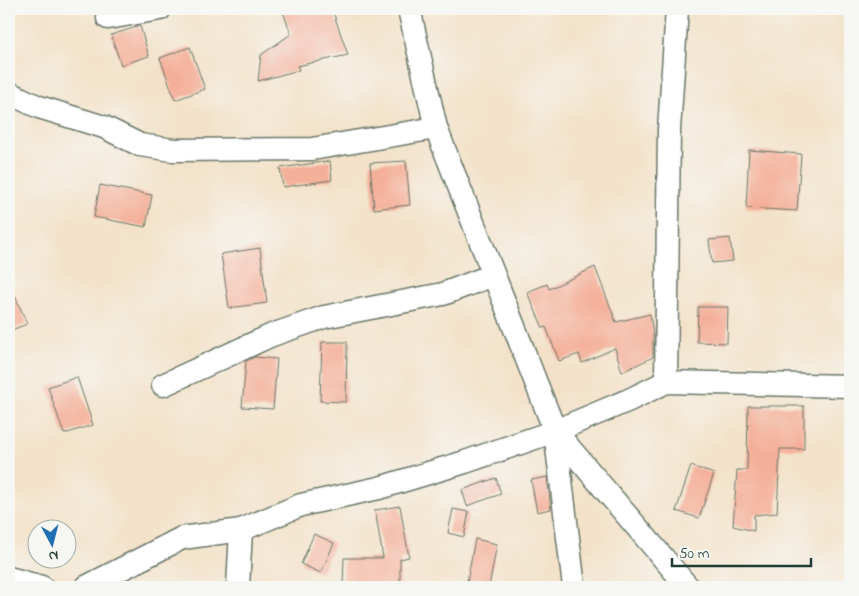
<svg xmlns="http://www.w3.org/2000/svg" width="859" height="596" font-family="'Indie Flower',sans-serif">
  <rect width="100%" height="100%" fill="#f6f6f2"/>
  <filter id="ink" filterUnits="userSpaceOnUse"><feTurbulence type="fractalNoise" baseFrequency=".02" numOctaves="2"/><feDisplacementMap in="SourceGraphic" scale="10" xChannelSelector="R" yChannelSelector="G"/><feConvolveMatrix kernelMatrix="1 2 1 2 8 2 1 2 1" color-interpolation-filters="sRGB"/></filter>
  <filter id="wash" filterUnits="userSpaceOnUse"><feTurbulence type="fractalNoise" baseFrequency=".0096" numOctaves="4" result="noise"/><feDisplacementMap in="SourceGraphic" scale="20" xChannelSelector="R" yChannelSelector="G"/><feGaussianBlur stdDeviation="1.12" result="paint"/><feColorMatrix in="noise" values="0 0 0 0 0 0 0 0 0 0 0 0 0 0 0 0 0 1.4 0 .05"/><feComposite in="paint" operator="in"/></filter>
  <g filter="url(#wash)">
    <rect width="100%" height="100%" fill="#f3e2c9"/>
    <g id="blocks">
      <!-- building -->
      <g fill="#f4af98">
        <polygon points="282,9 332,9 348,55 297,66 299,70 258,81 261,55 291,34"/>
        <polygon points="140,26 149,56 121,65 111,35"/>
        <polygon points="190,47 205,89 175,100 160,58"/>
        <polygon points="749,150 801,154 797,211 746,208"/>
        <polygon points="330,161 332,180 283,187 280,168"/>
        <polygon points="406,161 410,205 374,209 370,163"/>
        <polygon points="100,185 152,195 146,227 94,217"/>
        <polygon points="730,238 733,261 712,263 709,240"/>
        <polygon points="260,248 267,303 229,308 221,254"/>
        <polygon points="595,267 616,322 650,314 653,334 653,357 622,372 615,348 582,363 579,354 559,361 546,327 543,328 527,292 547,284 549,289"/>
        <polygon points="9,281 27,324 9,331"/>
        <polygon points="698,307 728,307 727,343 697,342"/>
        <polygon points="322,342 347,342 346,402 320,401"/>
        <polygon points="255,357 277,359 273,409 242,407 246,361"/>
        <polygon points="77,377 93,425 64,434 48,387"/>
        <polygon points="748,406 804,406 804,449 780,449 777,513 754,515 754,531 733,526 737,470 747,470"/>
        <polygon points="691,466 714,474 699,518 676,511"/>
        <polygon points="547,477 551,509 537,512 531,480"/>
        <polygon points="496,478 501,494 467,506 462,490"/>
        <polygon points="400,506 409,557 400,559 400,587 343,587 344,558 383,558 375,510"/>
        <polygon points="453,509 469,512 464,537 448,533"/>
        <polygon points="314,534 334,543 321,573 301,564"/>
        <polygon points="475,539 497,544 489,587 466,587"/>
      </g>
    </g>
  </g>
  <g filter="url(#ink)">
    <use href="#blocks" fill-opacity="0" stroke="#697768" stroke-width="1"/>
    <g fill="none" stroke-linecap="round" stroke-linejoin="round">
      <defs>
        <g id="minor">
          <polyline points="409,9 436,128 555,431 574,587"/>
          <polyline points="108,18 160,9"/>
          <polyline points="9,93 39,107 104,127 140,145 173,150 312,149 436,128"/>
          <polyline points="666,382 669,130 677,9"/>
          <polyline points="163,385 272,335 324,317 443,294 493,275"/>
          <polyline points="555,431 629,400 666,382 850,386"/>
          <polyline points="9,578 42,587"/>
          <polyline points="86,587 182,538 241,530 301,505 379,488 465,462 555,431 688,587"/>
          <polyline points="238,587 241,530"/>
        </g>
      </defs>
      <!-- minor casing -->
      <use href="#minor" stroke="#697768" stroke-width="25"/>
      <!-- minor -->
      <use href="#minor" stroke="#fff" stroke-width="22"/>
    </g>
  </g>
  <!-- margin -->
  <rect width="859" height="596" fill="none" stroke="#f6f6f2" stroke-width="30"/>
  <!-- north arrow -->
  <g transform="translate(52 544) rotate(173)"><circle r="24" fill="#f6f6f2" stroke="#a0aca6"/>
  <path d="M0-4L9 19L0 12L-9 19Z" fill="#1f6fb2"/>
  <text y="-8" font-size="14" font-weight="bold" text-anchor="middle" fill="#1f3d34">N</text>
  </g>
  <!-- scale -->
  <path d="M672 558v8h139v-8" fill="none" stroke="#1f3d34" stroke-width="2.5"/>
  <text x="679" y="558" font-size="15" fill="#1f3d34" stroke="#f6f6f2" stroke-width="4" paint-order="stroke">50 m</text>
</svg>
